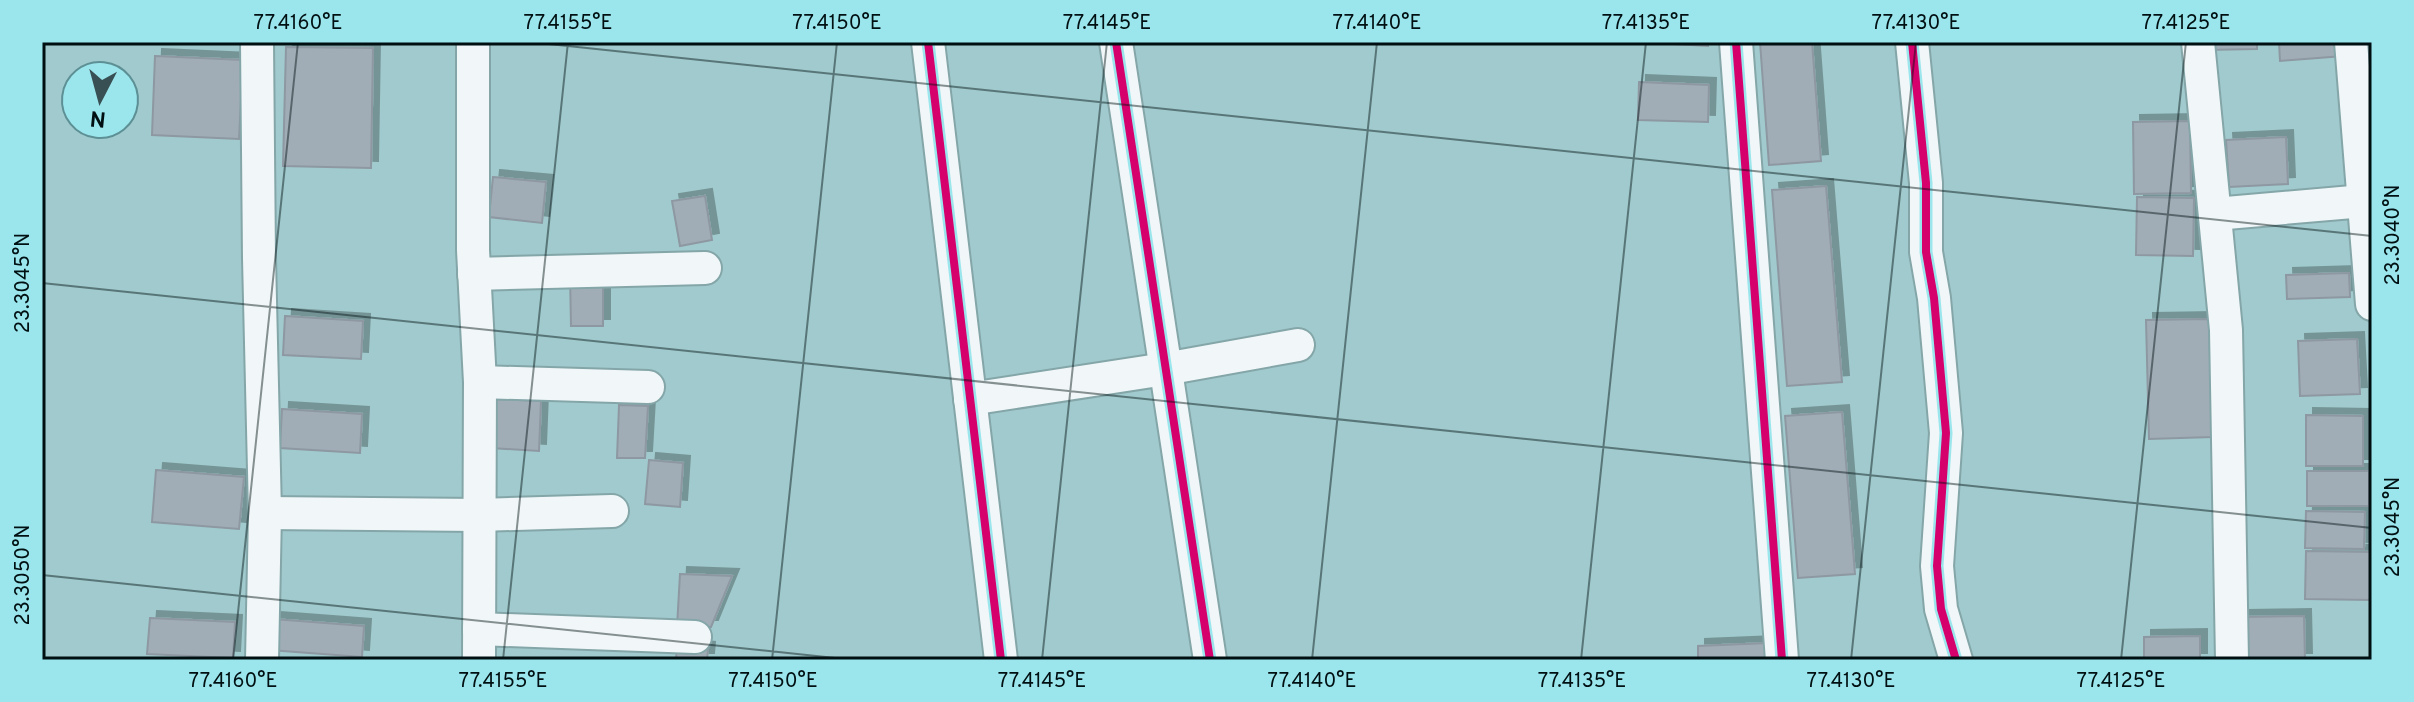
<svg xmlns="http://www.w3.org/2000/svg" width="2414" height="702" font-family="Overpass,sans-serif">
<defs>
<filter id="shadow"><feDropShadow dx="7" dy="-7" stdDeviation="0" flood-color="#0004"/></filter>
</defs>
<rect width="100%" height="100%" fill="#a0cacd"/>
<g fill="#a1adb6" stroke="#8d98a2" stroke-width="2" filter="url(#shadow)">
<polygon points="1637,42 1708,42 1708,46"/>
<polygon points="1760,42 1812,42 1821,161 1769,165"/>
<polygon points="2205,42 2257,42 2257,49 2205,50"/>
<polygon points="2279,42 2342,42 2343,56 2280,61"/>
<polygon points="286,47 373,48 371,168 283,166"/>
<polygon points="155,56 243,60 239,139 152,135"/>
<polygon points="1639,82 1709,85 1708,122 1638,120"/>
<polygon points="2190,121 2191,193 2134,194 2133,122"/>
<polygon points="2286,137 2288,184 2229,187 2226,140"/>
<polygon points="493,177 546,182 542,223 489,217"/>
<polygon points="1826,186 1842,382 1787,386 1772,190"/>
<polygon points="705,196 712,240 680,246 672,201"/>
<polygon points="2137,197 2194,198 2193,256 2136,255"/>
<polygon points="2349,273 2350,297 2287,299 2286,275"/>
<polygon points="570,274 603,274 603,326 571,326"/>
<polygon points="285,316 363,321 361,359 283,355"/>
<polygon points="2209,319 2212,437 2149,439 2146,320"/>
<polygon points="2357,339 2360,394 2300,396 2298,341"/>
<polygon points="493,399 541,401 539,451 491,448"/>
<polygon points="619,405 648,406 645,458 617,458"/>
<polygon points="282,409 362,414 360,453 280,448"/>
<polygon points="1842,412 1855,574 1798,578 1785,416"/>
<polygon points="2306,415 2363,416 2363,466 2306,466"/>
<polygon points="649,460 683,463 680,507 645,504"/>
<polygon points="156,470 244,477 239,529 152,522"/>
<rect x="2307" y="471" width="62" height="35"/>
<polygon points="2306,511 2365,512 2364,549 2305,548"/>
<polygon points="2306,551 2372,552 2372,600 2305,599"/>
<polygon points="680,574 732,576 711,627 677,627"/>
<polygon points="2304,616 2305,660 2241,660 2241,617"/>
<polygon points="150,618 235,622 233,658 147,654"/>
<polygon points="273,619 364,626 362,657 270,650"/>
<polygon points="2200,636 2200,660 2144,660 2144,637"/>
<polygon points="1768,643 1769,660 1698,660 1698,646"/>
<polygon points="677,646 708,649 707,660 676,660"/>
</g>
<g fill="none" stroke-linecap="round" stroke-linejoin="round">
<defs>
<g id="minor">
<polyline points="257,42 259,258 265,513 262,660"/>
<polyline points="473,42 473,250 480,382 479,660"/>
<polyline points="928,42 1001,660"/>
<polyline points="1116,42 1210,660"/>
<polyline points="1736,42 1782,660"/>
<polyline points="1912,42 1926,183 1926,252 1934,298 1946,433 1937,566 1941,609 1956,660"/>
<polyline points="2198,42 2226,330 2232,660"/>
<polyline points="2351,42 2372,304"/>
<polyline points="2215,214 2364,201"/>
<polyline points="474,274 705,268"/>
<polyline points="480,382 648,387"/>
<polyline points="970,399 1165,369 1298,345"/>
<polyline points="265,513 479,515 612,511"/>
<polyline points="479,629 695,637"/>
</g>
</defs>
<use href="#minor" stroke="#84a6a9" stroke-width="36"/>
<use href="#minor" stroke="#f1f7f8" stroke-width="32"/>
<defs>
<g id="cycleway">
<polyline points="928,42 1001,660"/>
<polyline points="1116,42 1210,660"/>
<polyline points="1736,42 1782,660"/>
<polyline points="1912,42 1926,183 1926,252 1934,298 1946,433 1937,566 1941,609 1956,660"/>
</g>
</defs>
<use href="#cycleway" stroke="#9be6ed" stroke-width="13"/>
<use href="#cycleway" stroke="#d6006c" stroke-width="8"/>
</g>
<path fill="none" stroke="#000f11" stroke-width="2" stroke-opacity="0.45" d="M530 42 2372 236M42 283 2372 528M42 575 854 660M233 660 298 42M503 660 568 42M772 660 837 42M1042 660 1107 42M1312 660 1377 42M1581 660 1646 42M1851 660 1916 42M2121 660 2186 42"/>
<rect width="2414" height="702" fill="none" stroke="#9be6ed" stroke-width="88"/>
<g transform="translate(100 100) rotate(186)"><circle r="38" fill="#9be6ed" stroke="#5d9095" stroke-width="2"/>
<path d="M0-6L14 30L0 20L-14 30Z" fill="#385053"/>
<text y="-12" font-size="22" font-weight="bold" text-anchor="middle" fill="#000f11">N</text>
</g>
<rect x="44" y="44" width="2326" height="614" fill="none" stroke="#000f11" stroke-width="3"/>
<g font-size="20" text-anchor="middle" fill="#000f11">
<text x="298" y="29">77.4160°E</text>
<text x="568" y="29">77.4155°E</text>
<text x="837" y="29">77.4150°E</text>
<text x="1107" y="29">77.4145°E</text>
<text x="1377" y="29">77.4140°E</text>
<text x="1646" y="29">77.4135°E</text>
<text x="1916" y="29">77.4130°E</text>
<text x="2186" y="29">77.4125°E</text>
<text transform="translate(2392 235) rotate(-90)" y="7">23.3040°N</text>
<text transform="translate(22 283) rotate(-90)" y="7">23.3045°N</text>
<text transform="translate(2392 527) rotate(-90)" y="7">23.3045°N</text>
<text transform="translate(22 575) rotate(-90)" y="7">23.3050°N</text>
<text x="233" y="687">77.4160°E</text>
<text x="503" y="687">77.4155°E</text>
<text x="773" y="687">77.4150°E</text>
<text x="1042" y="687">77.4145°E</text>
<text x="1312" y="687">77.4140°E</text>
<text x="1582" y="687">77.4135°E</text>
<text x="1851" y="687">77.4130°E</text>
<text x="2121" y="687">77.4125°E</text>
</g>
</svg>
